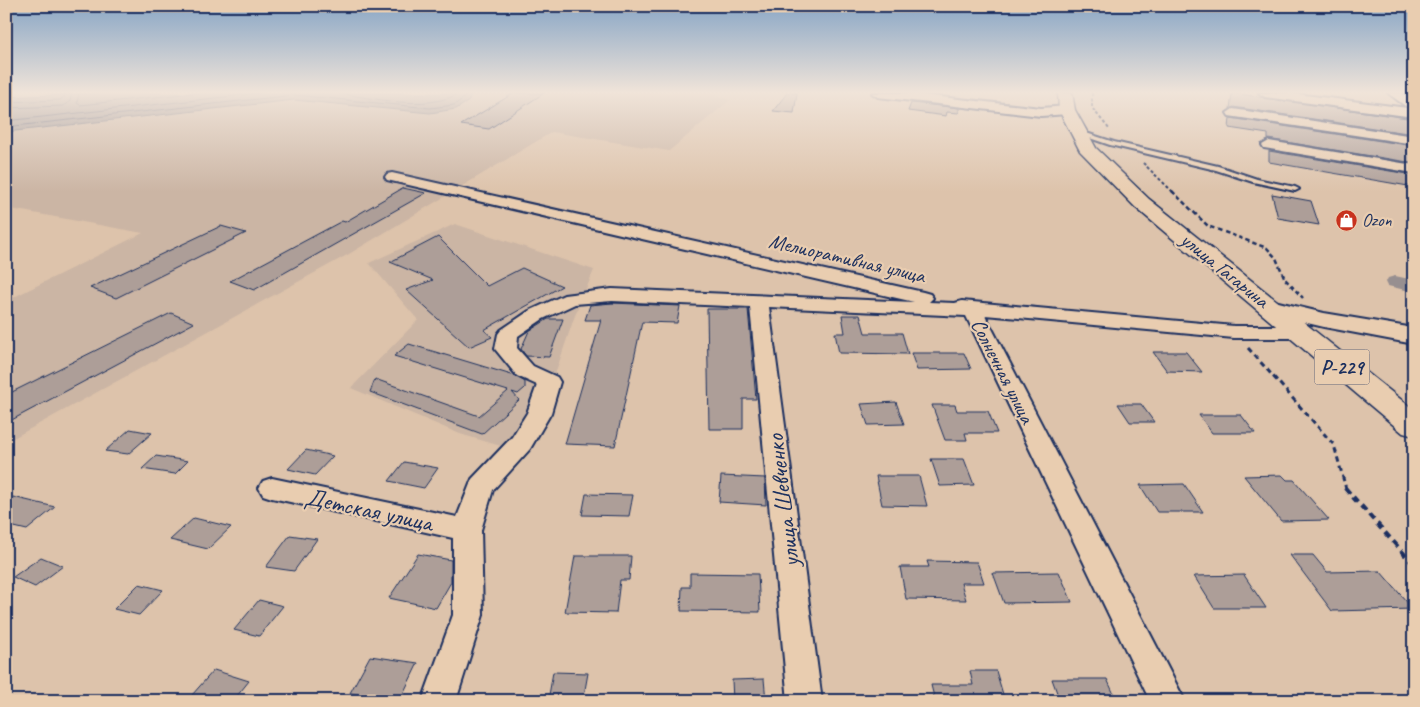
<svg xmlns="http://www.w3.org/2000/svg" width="1420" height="707" font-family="Caveat,sans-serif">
<rect width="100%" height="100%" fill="#ddc3ab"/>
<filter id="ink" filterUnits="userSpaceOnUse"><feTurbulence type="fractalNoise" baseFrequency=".02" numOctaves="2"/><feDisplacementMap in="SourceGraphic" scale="10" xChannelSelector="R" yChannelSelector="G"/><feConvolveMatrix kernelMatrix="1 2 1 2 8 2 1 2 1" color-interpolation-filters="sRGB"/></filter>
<g filter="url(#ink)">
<g fill="#cbb5a4">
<polygon points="6,93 712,93 730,100 669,151 552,132 349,254 6,442 6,301 143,233 6,208"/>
<polygon points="455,224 594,270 574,318 528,454 460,434 351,388 418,320 369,263"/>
</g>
<polygon fill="#978f90" stroke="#65697c" points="97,93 471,93 469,101 456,109 430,113 294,100 6,132 6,97"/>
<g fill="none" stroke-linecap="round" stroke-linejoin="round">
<g stroke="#4d5572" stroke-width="1">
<polyline points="79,93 77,103 80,105 193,93"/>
<path d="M337 93C375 98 425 112 460 93"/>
<polyline points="6,102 60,100 64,97 65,93"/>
<polyline points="6,108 63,106 70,101 72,93"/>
<polyline points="6,121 260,93"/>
<polyline points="6,127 294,95 430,108 454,105 464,98 466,93"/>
</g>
<polygon fill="#978f90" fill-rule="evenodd" points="1395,276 1414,280 1414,292 1388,286 1386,282 1388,278"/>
</g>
<g fill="#ad9e98" stroke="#1b2f5e">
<polygon points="514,93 544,93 489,129 461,125"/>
<polygon points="787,93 797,93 794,113 773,111"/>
<polygon points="1232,93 1414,119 1414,134 1233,107 1230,109"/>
<polygon points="911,103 959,108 959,113 947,112 946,116 908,111"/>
<polygon points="1230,118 1414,146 1414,163 1268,139 1268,134 1229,128"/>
<polygon points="1269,151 1414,175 1414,187 1269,162"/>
<polygon points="403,188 426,193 254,290 230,281 342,221 345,222"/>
<polygon points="1272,194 1311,201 1319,225 1278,218"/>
<polygon points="221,226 246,233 116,298 90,288"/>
<polygon points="438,237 487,286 522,268 562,286 484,330 492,337 469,347 406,290 433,280 390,262"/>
<polygon points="612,303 680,306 677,323 642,322 615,446 565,444 601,320 585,320 590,305"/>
<polygon points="707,309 748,309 756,399 743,399 743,429 709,429"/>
<polygon points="171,313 194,323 6,423 6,395"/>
<polygon points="842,315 860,315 865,333 902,333 908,354 839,353 835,333 845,333"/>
<polygon points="548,319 563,319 549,357 526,356 521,349 529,331"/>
<polygon points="409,344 515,376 525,382 525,388 518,394 512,392 519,400 482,434 370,392 375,379 479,416 508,391 394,356"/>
<polygon points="1153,352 1186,352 1202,372 1167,371"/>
<polygon points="911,353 964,353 971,369 917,370"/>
<polygon points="896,402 904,424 868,425 861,404"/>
<polygon points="1118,404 1141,404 1154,422 1130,422"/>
<polygon points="932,405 955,405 957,411 988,411 997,433 965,433 967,440 945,440"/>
<polygon points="1199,415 1241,415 1255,433 1212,433"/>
<polygon points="130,429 152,433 128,454 105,451"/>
<polygon points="306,450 333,456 315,475 288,469"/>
<polygon points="156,456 188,461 175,474 142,469"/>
<polygon points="931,459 964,459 974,485 940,486"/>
<polygon points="404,462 438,468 424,488 389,481"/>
<polygon points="1282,475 1287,480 1294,480 1329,520 1281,521 1244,476"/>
<polygon points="721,476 765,478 766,505 719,502"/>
<polygon points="876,476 919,476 927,506 882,505"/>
<polygon points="1184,484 1203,512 1157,512 1140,485"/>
<polygon points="586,494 633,495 629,516 582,515"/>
<polygon points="13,497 55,507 27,530 6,525 6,502"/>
<polygon points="194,518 231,527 208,549 170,540"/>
<polygon points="290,535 317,539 294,571 266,567"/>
<polygon points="418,554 451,560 451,582 436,608 389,598"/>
<polygon points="1290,555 1313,555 1327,572 1380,571 1413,609 1332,611"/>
<polygon points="575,556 631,556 629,580 620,580 616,613 565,612"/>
<polygon points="41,557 63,566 35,587 13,577"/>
<polygon points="927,561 977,562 984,583 961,583 966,600 906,599 900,567 929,567"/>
<polygon points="1059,572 1072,602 1004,603 993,573"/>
<polygon points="690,573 758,574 760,612 681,611 682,587 690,587"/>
<polygon points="1244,575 1266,608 1214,608 1194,576"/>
<polygon points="139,584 163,590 139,615 114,609"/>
<polygon points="259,600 283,606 259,636 234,630"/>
<polygon points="370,656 418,663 400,700 350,693"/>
<polygon points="214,670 249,681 233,701 209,701 192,695"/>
<polygon points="970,671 996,671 1005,701 935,701 931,685 973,685"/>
<polygon points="553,672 588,673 583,701 548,701"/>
<polygon points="764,679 766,701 733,701 732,680"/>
<polygon points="1052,679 1107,679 1117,701 1060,701"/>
</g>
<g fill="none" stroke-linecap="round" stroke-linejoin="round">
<defs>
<polygon id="service" points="1080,131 1114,142 1218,166 1257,179 1295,187 1299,189 1295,191 1253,182 1216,170 1110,145 1078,134 1077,133"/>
<g id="minor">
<polygon points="872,93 905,93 1041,108 1067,106 1073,110 1067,114 1041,116 878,97"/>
<polygon points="1259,93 1289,93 1408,108 1388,93 1401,93 1414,101 1414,117 1265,97"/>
<polygon points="1233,109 1414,136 1414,144 1229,116 1227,113"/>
<polygon points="1269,141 1414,165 1414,173 1264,148 1262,145"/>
<polygon points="392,173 923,292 930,294 933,298 929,302 955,303 962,301 1234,326 1299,326 1306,328 1309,332 1306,336 1299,338 1234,338 985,315 1185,701 1150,701 966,316 769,307 822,701 788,701 750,307 612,301 575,304 543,319 518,336 517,348 533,366 557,377 560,382 551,413 530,449 493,490 481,530 483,615 456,701 422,701 453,615 453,538 272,498 263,495 259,488 263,481 272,478 457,517 472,479 512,437 527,413 537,385 517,376 495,349 498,334 501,330 529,311 564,295 612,289 914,302 387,180 385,177 387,174"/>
</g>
<polygon id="tertiary" points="1270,300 1324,313 1414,328 1414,344 1324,327 1261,312 1258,307 1261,302"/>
<polygon id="primary" points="1058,93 1072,93 1075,110 1096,148 1149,199 1414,410 1414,436 1403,433 1135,207 1080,151 1059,110"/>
</defs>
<use href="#service" stroke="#1b2f5e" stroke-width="4"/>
<use href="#minor" stroke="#1b2f5e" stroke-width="4"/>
<use href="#tertiary" stroke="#1b2f5e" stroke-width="4"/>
<use href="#primary" stroke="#1b2f5e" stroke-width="3"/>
<g stroke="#1b2f5e" stroke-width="2" stroke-dasharray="3 2.5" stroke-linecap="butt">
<polyline points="1092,93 1092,108 1110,130"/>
<polyline points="1143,163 1173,192"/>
</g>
<polyline stroke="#1b2f5e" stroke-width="2.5" stroke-dasharray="4.5 3" stroke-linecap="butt" points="1172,191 1208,226 1267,248 1276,258 1285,279 1303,298"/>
<polyline stroke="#1b2f5e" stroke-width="3" stroke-dasharray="5.5 4" stroke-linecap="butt" points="1248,348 1334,445 1346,489"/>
<polyline stroke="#1b2f5e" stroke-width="4.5" stroke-dasharray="7 5" stroke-linecap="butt" points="1345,488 1414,565"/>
<use href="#service" fill="#e9cdb0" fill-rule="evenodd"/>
<use href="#minor" fill="#e9cdb0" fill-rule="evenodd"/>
<use href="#tertiary" fill="#e9cdb0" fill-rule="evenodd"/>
<use href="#primary" fill="#e9cdb0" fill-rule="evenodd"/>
</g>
</g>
<linearGradient id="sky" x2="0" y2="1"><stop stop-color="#87a5c5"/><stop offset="0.48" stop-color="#f0e4d9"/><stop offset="1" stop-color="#f0e4d9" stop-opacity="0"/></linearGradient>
<rect width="1420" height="192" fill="url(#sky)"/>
<defs>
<symbol id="shop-disc" viewBox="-11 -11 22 22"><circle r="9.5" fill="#c8321e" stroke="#e9cdb0"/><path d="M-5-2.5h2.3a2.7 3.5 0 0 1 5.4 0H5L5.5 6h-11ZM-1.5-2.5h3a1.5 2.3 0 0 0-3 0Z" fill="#fff"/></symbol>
</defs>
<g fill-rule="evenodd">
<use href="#shop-disc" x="1334" y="208" width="25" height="25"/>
</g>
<g text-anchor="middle" stroke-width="4.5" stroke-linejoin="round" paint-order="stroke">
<g font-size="18" fill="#1b2f5e" stroke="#e9cdb0" text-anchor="start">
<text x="1362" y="226">Ozon</text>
</g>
<rect fill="#e9cdb0" stroke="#595e77" stroke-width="1" x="1314.5" y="349.5" width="55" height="35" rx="4"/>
<g font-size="20" font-weight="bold" fill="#1b2f5e">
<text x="1342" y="374">Р-229</text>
</g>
<g font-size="21" fill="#1b2f5e" stroke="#e9cdb0">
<text transform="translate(847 258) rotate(13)" y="7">Мелиоративная улица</text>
<text transform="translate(1225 270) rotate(39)" y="7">улица Гагарина</text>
<text transform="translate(1003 371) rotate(63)" y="7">Солнечная улица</text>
</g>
<g font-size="25" fill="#1b2f5e" stroke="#e9cdb0">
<text transform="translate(782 501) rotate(-97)" y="9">улица Шевченко</text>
<text transform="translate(369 509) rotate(12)" y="9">Детская улица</text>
</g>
</g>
<rect width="1420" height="707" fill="none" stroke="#e9cdb0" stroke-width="25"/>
<rect x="12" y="12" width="1395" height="682" fill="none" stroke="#1b2f5e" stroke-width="2" filter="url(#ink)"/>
</svg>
